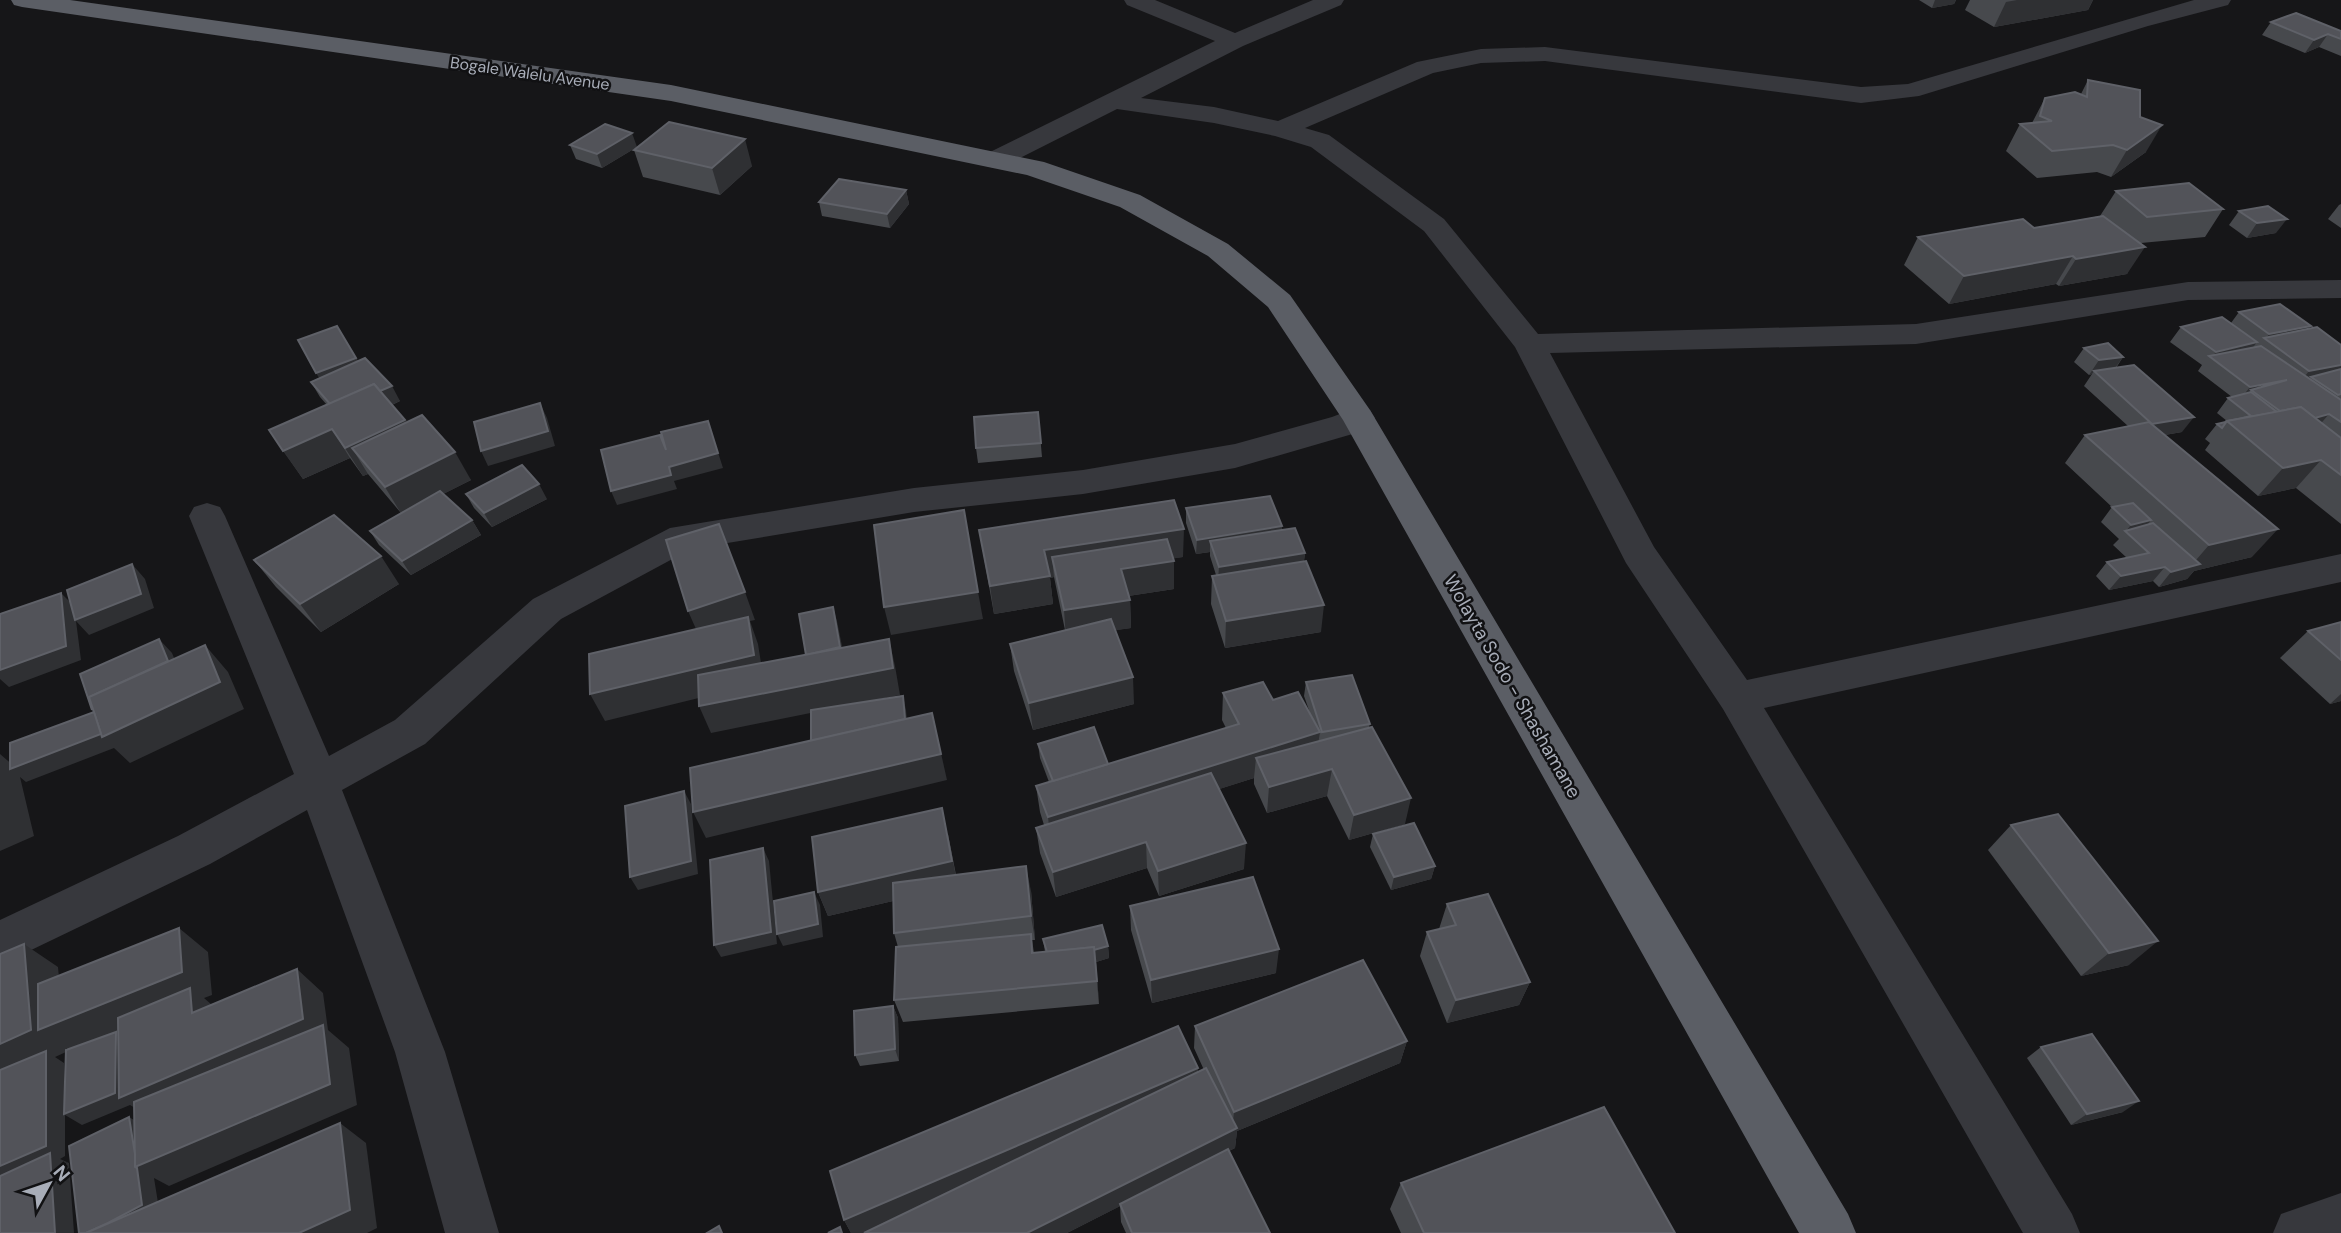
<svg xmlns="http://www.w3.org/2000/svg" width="2341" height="1233" font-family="'DM Sans',sans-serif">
<rect width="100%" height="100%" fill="#161618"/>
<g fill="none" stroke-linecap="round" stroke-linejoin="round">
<g fill="#37383d" fill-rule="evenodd">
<polygon points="1124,0 1155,0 1235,33 1313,0 1344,0 1341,5 1243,46 1141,98 1214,107 1278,121 1417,62 1481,49 1545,47 1861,87 1908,84 2194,0 2231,0 2228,5 2148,26 1919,96 1861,103 1545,61 1481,63 1433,73 1305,128 1329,135 1444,219 1538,334 1916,324 2188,282 2341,280 2341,298 2188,300 1916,344 1550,353 1654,547 1747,680 2341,554 2341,582 1764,708 2072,1214 2080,1233 2023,1233 1723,709 1626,563 1515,347 1424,231 1311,147 1275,136 1214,123 1117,109 1004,166 995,168 986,166 982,160 986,154 1215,41 1127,5"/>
<polygon points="1358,407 1370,410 1375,418 1370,426 1356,433 1235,468 1083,494 914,512 691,549 561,619 425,744 342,790 445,1052 499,1233 445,1233 395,1052 307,810 210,864 0,965 0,920 178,836 294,774 189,516 194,507 207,503 220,507 225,516 329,756 395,720 533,599 670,528 914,488 1083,470 1235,444 1332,417"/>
<polygon points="2341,1193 2341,1233 2273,1233 2281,1214"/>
</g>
<polygon fill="#5b5e65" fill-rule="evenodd" points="11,0 70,0 671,85 1044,162 1140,195 1228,244 1290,295 1370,410 1848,1214 1856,1233 1799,1233 1343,420 1268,307 1208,256 1120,207 1027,175 671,101 22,7 14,5"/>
</g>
<g fill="#47494d">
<polygon points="1919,0 1956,0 1954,4 1932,8"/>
<polygon points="1970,0 2093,0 2088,10 1994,27 1965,10"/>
<polygon points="2271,22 2341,31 2341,56 2319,47 2305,53 2262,35"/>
<polygon points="2088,80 2140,117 2146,152 2111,177 2097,172 2037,178 2006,151 2020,124 2032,123 2045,98 2081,94"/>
<polygon points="570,145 637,147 602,168 576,159"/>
<polygon points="634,150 752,166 720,195 643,177"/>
<polygon points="906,190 909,204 890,228 822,216 819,202"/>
<polygon points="2116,191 2223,209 2205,237 2141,243 2127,274 2059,286 2056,284 1949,304 1904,265 1918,237 2034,228 2100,216"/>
<polygon points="2341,204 2341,228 2328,219 2339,205"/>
<polygon points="2239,211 2276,233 2247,238 2229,225"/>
<polygon points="2239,312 2308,329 2341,345 2341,524 2296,488 2258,496 2205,450 2210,443 2205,439 2217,424 2227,421 2217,413 2228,398 2232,397 2198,371 2202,365 2170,342 2181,327 2231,323"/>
<polygon points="337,326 358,361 400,401 392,405 406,423 471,480 443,494 472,520 481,535 411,575 379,545 370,531 401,513 368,474 363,476 350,458 303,479 269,430 327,405 320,397 311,382 319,378"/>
<polygon points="2084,348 2123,357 2116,368 2182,432 2165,435 2252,557 2194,571 2187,579 2159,587 2153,581 2109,590 2096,576 2107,562 2127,558 2113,545 2119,539 2101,522 2112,507 2065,463 2085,435 2128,426 2084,386 2092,374 2089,375 2074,362"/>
<polygon points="1038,412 1042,457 978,463 976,448"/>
<polygon points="466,494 547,499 492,527 474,508"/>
<polygon points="1186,508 1282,526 1282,530 1305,553 1304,561 1321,632 1225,648 1211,604 1212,576 1216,575 1210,556 1210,552 1196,554 1186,523"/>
<polygon points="979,530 1183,557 1173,558 1174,589 1128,596 1130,600 1131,628 1115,630 1134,704 1033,730 1014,671 1010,644 1065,630 1054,577 1050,578 1053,604 994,614"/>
<polygon points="254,560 399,584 321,632 276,587"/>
<polygon points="2341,622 2341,701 2330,704 2280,658 2308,631"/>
<polygon points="1306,682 1370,724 1369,727 1405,824 1349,840 1327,796 1267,813 1254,784 1254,778 1219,789 1244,869 1159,896 1147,868 1056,897 1040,853 1036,828 1044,825 1040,812 1036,786 1049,782 1040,758 1038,744 1108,764 1226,728 1222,720 1223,693 1273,700 1310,713 1304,696"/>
<polygon points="2011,825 2129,965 2081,976 1988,850"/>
<polygon points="948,834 956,875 1031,891 1035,940 1032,940 1034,953 1045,952 1043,939 1108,946 1109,958 1096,962 1099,1004 903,1022 894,1000 898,947 894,933 893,901 828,916 818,892"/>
<polygon points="1373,834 1435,866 1431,879 1391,890 1370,847"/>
<polygon points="1447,904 1530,982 1519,1005 1447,1023 1420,956 1427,932 1439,929"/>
<polygon points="1130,906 1276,973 1152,1003 1131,930"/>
<polygon points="893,1006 898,1018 899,1061 860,1066 855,1055"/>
<polygon points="1195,1026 1407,1041 1400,1063 1237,1131 1235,1148 1229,1151 1270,1233 1126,1233 1121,1222 1120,1206 1067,1233 851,1233 844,1220 1198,1068 1198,1072 1204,1070 1194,1048"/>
<polygon points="2041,1047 2123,1112 2071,1125 2027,1058"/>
<polygon points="1401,1183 1675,1233 1401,1233 1390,1209"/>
</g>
<g fill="#2f3033" fill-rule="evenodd">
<polygon points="1935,0 1956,0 1954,4 1932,8"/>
<polygon points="2017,0 2093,0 2088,10 1994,27 2006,2"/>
<polygon points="2328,34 2319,47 2305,53 2314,40"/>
<polygon points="2162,125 2146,152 2111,177 2127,150"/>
<polygon points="632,133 637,147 602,168 597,154"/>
<polygon points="745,139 752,166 720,195 712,168"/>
<polygon points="906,190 909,204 890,228 887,214"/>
<polygon points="2287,219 2276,233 2247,238 2257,223"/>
<polygon points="2145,247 2127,274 2059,286 2076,259"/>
<polygon points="2073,256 2056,284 1949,304 1964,276"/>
<polygon points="2311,326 2299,340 2266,339 2269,334"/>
<polygon points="2257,342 2246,357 2211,358 2216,352"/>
<polygon points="2123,357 2113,371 2094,371 2092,374 2089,375 2099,360"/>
<polygon points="356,358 364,372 325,387 316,373"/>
<polygon points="2341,365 2341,377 2311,377 2305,384 2297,386 2309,371"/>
<polygon points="2287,380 2251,390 2242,401 2238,402 2250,387"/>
<polygon points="392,386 400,401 346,426 337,411"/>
<polygon points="540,403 547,418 555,446 488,466 481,451"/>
<polygon points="2329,414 2317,428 2296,423"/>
<polygon points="2194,417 2182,432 2141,439 2152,424"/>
<polygon points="405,420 421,449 352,448 368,474 363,476 345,448"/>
<polygon points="708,421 723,468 674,481 677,489 617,505 611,491 669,467"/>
<polygon points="332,429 350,458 303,479 283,451"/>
<polygon points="455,452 471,480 402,515 385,487"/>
<polygon points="2321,460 2296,488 2258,496 2283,468"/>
<polygon points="539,484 547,499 492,527 484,513"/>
<polygon points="472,520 481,535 411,575 402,561"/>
<polygon points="2151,520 2140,535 2126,531 2131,525"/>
<polygon points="1282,526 1281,540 1210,541 1210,552 1196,554 1197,540"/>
<polygon points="1184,529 1183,557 1056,577 1052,557 1054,577 1050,578 1053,604 994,614 990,586 1044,550"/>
<polygon points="2278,529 2252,557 2194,571 2187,579 2159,587 2171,572 2190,567 2209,545"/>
<polygon points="1305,553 1303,567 1218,581 1219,567"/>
<polygon points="381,556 399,584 321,632 300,604"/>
<polygon points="1174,561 1174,589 1122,597 1121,569"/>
<polygon points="132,564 145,579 154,608 89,635 76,621 81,660 9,687 0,679 0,670 61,593 75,607"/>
<polygon points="2165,567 2153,581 2109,590 2121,576"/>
<polygon points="745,592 755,620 750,621 758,644 764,682 605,721 590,694 700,638 688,611"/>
<polygon points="978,592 983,619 891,635 884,607"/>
<polygon points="1130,600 1131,628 1066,638 1064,610"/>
<polygon points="1324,605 1321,632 1225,648 1226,621"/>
<polygon points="833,607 837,621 845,661 810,669"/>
<polygon points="159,639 172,653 186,687 205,645 228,672 244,709 130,763 114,748 26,782 20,777 34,836 0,851 0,754 15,767 101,734"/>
<polygon points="889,639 895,666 900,695 711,733 699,706"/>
<polygon points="1133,677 1134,704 1033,730 1029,703"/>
<polygon points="2341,694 2341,701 2330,704"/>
<polygon points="903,696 906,710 909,740 906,726"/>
<polygon points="932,713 947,780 706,838 693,812"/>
<polygon points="1320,732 1316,758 1256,758 1254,778 1051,843 1048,817"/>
<polygon points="1332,769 1327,796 1267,813 1269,787"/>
<polygon points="684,791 691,804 698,874 638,890 630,877"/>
<polygon points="1411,798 1405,824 1349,840 1354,815"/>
<polygon points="942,808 958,886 828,916 818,892"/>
<polygon points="1146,842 1147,868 1056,897 1053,872"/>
<polygon points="1246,843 1244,869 1159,896 1158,871"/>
<polygon points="763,848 769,861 777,944 721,957 714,945"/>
<polygon points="1026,866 1031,891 1035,940 1031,916"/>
<polygon points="1435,866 1431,879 1391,890 1394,877"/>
<polygon points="814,892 820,905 823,937 783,946 777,934"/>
<path d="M179 928 208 952 212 995 204 998 219 1011 222 1036 192 1013 191 1004 119 1034 133 1043 132 1092 303 1019 297 969 323 993 328 1030 349 1048 357 1105 169 1186 154 1178 160 1215 126 1233H90L142 1205 137 1168 135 1167 136 1166 129 1117 147 1128 152 1160 330 1084 325 1043 152 1118 130 1105 82 1125 65 1115V1156L60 1159 69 1163 74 1233H55L50 1163 0 1184V1166L46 1146V1061L0 1083V1044L31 1030 24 944 58 967 63 1020 182 972ZM116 1035 115 1093 65 1114 64 1063 55 1057 66 1052V1048L73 1052Z"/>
<polygon points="2158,941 2129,965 2081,976 2109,953"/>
<polygon points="1108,946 1109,958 1096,962 1099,1004 1095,962 1049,961"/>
<polygon points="1279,949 1276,973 1152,1003 1151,980"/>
<polygon points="1530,982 1519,1005 1447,1023 1456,1000"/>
<polygon points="893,1006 898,1018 899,1061 895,1049"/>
<polygon points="1407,1041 1400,1063 1237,1131 1235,1148 1067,1233 1027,1233 1232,1131 1234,1112"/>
<polygon points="1198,1068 1197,1090 867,1233 851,1233 844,1220"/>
<polygon points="2139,1101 2123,1112 2071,1125 2087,1114"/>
<polygon points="340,1123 366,1143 377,1228 367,1233 299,1233"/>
</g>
<g fill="#525359" stroke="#5f6168" stroke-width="2">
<polygon points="2296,13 2341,31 2341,39 2328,34 2314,40 2271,22"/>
<polygon points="2088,80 2140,90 2140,117 2162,125 2127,150 2113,145 2052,151 2020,124 2052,121 2040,116 2045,98 2075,92 2087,97"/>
<polygon points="669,122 745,139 712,168 634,150"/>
<polygon points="605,124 632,133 597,154 570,145"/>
<polygon points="839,179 906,190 887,214 819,202"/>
<polygon points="2189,183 2223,209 2147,217 2116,191"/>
<polygon points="2268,206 2287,219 2257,223 2239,211"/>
<polygon points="2103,216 2145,247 2076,259 2073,256 1964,276 1918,237 2023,219 2034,228"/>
<polygon points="2280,304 2311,326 2269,334 2239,312"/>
<polygon points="2222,317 2257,342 2216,352 2181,327"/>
<polygon points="337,326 356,358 316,373 298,340"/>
<polygon points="2317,327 2341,345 2341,365 2309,371 2264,338"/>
<polygon points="2108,343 2123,357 2099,360 2084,348"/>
<polygon points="2261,346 2341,400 2341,422 2329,414 2315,418 2301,407 2280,411 2251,390 2287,380 2250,387 2209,356"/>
<polygon points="365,358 392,386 380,391 374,384 330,404 311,382"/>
<polygon points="2134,365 2194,417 2152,424 2094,371"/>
<polygon points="2341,369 2341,394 2338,395 2311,377"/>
<polygon points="374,384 405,420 345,448 332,429 283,451 269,430"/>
<polygon points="2251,392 2277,412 2227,421 2222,428 2217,424 2251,416 2228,398"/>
<polygon points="540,403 548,431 481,451 474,422"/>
<polygon points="2301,407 2341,438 2341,475 2321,460 2283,468 2227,421"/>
<polygon points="1038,412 1041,443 976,448 974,417"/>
<polygon points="422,415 455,452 385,487 352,448"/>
<polygon points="708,421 718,453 669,467 671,475 611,491 601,450 660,435 666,450 661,432"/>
<polygon points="2149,422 2278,529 2209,545 2085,435"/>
<polygon points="522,465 539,484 484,513 466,494"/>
<polygon points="440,491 472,520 402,561 370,531"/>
<polygon points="1270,496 1282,526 1197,540 1186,508"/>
<polygon points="1174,500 1184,529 1044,550 1050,576 990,586 979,530"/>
<polygon points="2133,503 2151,520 2131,525 2112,507"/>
<polygon points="964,510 978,592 884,607 874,525"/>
<polygon points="334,515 381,556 300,604 254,560"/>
<polygon points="2153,523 2200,564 2171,572 2165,567 2121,576 2107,562 2149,553 2125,531"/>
<polygon points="719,524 745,592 688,611 666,540"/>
<polygon points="1295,528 1305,553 1219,567 1210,541"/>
<polygon points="1167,539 1174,561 1121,569 1130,600 1064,610 1052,557"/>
<polygon points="1306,561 1324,605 1226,621 1212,576"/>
<polygon points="132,564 141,594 75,620 67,590"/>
<polygon points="61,593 66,646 0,670 0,614"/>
<polygon points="833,607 840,647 806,655 799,614"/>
<polygon points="748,617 754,655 590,694 589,654"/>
<polygon points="1111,619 1133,677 1029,703 1010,644"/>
<polygon points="2341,622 2341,660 2308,631"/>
<polygon points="159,639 168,661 89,697 92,710 80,674"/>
<polygon points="889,639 893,668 699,706 698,675"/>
<polygon points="205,645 220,682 102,737 89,697"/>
<polygon points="1352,675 1370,724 1322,732 1306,682"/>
<polygon points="1263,682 1273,700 1298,692 1320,732 1048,817 1036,786 1239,724 1223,693"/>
<polygon points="903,696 905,719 811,741 811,710"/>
<polygon points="94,712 101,734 10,769 10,743"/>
<polygon points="932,713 941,754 693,812 690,768"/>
<polygon points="1094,727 1108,764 1053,781 1038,744"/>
<polygon points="1372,727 1411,798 1354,815 1332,769 1269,787 1256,758"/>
<polygon points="1211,773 1246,843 1158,871 1146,842 1053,872 1036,828"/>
<polygon points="684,791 691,861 630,877 625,806"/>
<polygon points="942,808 952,861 818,892 812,837"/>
<polygon points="2058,814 2158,941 2109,953 2011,825"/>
<polygon points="1414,823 1435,866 1394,877 1373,834"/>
<polygon points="763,848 771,932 714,945 710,860"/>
<polygon points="1026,866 1031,916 894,933 893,883"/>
<polygon points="1253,877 1279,949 1151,980 1130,906"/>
<polygon points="814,892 818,924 777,934 774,901"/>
<polygon points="1488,894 1530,982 1456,1000 1427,932 1456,925 1447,904"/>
<polygon points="1102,925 1108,946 1094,950 1094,947 1047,952 1043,939"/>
<polygon points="179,928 182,972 38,1030 38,984"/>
<polygon points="1031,934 1032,953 1094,947 1097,981 894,1000 896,947"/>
<polygon points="24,944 31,1030 0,1044 0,954"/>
<polygon points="1363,960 1407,1041 1234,1112 1195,1026"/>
<polygon points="297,969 303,1019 119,1098 118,1018 190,988 192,1013"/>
<polygon points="893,1006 895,1049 855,1055 854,1011"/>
<polygon points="323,1025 330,1084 135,1167 134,1102"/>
<polygon points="1178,1026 1198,1068 844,1220 830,1171"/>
<polygon points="116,1032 115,1093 64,1114 66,1050"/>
<polygon points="2092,1034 2139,1101 2087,1114 2041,1047"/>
<polygon points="46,1051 46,1146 0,1166 0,1070"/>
<polygon points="1206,1068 1237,1128 1027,1233 864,1233"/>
<polygon points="1604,1107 1675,1233 1424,1233 1401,1183"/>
<polygon points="129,1117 135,1154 135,1167 137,1168 142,1205 108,1223 86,1233 79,1233 69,1146"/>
<polygon points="340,1123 350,1210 299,1233 86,1233"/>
<polygon points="1228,1149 1270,1233 1132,1233 1120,1204"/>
<polygon points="50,1153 55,1233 0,1233 0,1176"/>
<polygon points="719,1226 722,1233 707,1233"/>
<polygon points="840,1227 842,1233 828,1233"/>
</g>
<g text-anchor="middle" stroke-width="5" stroke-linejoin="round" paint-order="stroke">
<g font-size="16" fill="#a8adb8" stroke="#111113">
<text transform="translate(530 73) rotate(8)" y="6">Bogale Walelu Avenue</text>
</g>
<g font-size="19" fill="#a8adb8" stroke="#111113">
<text transform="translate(1513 686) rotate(60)" y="7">Wolayta Sodo - Shashamane</text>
</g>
</g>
<g transform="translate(49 1184) rotate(50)" stroke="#111113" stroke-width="5" paint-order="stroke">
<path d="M0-5L12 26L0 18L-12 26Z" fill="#a8adb8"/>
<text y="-10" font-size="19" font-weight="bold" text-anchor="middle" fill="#a8adb8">N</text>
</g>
</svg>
